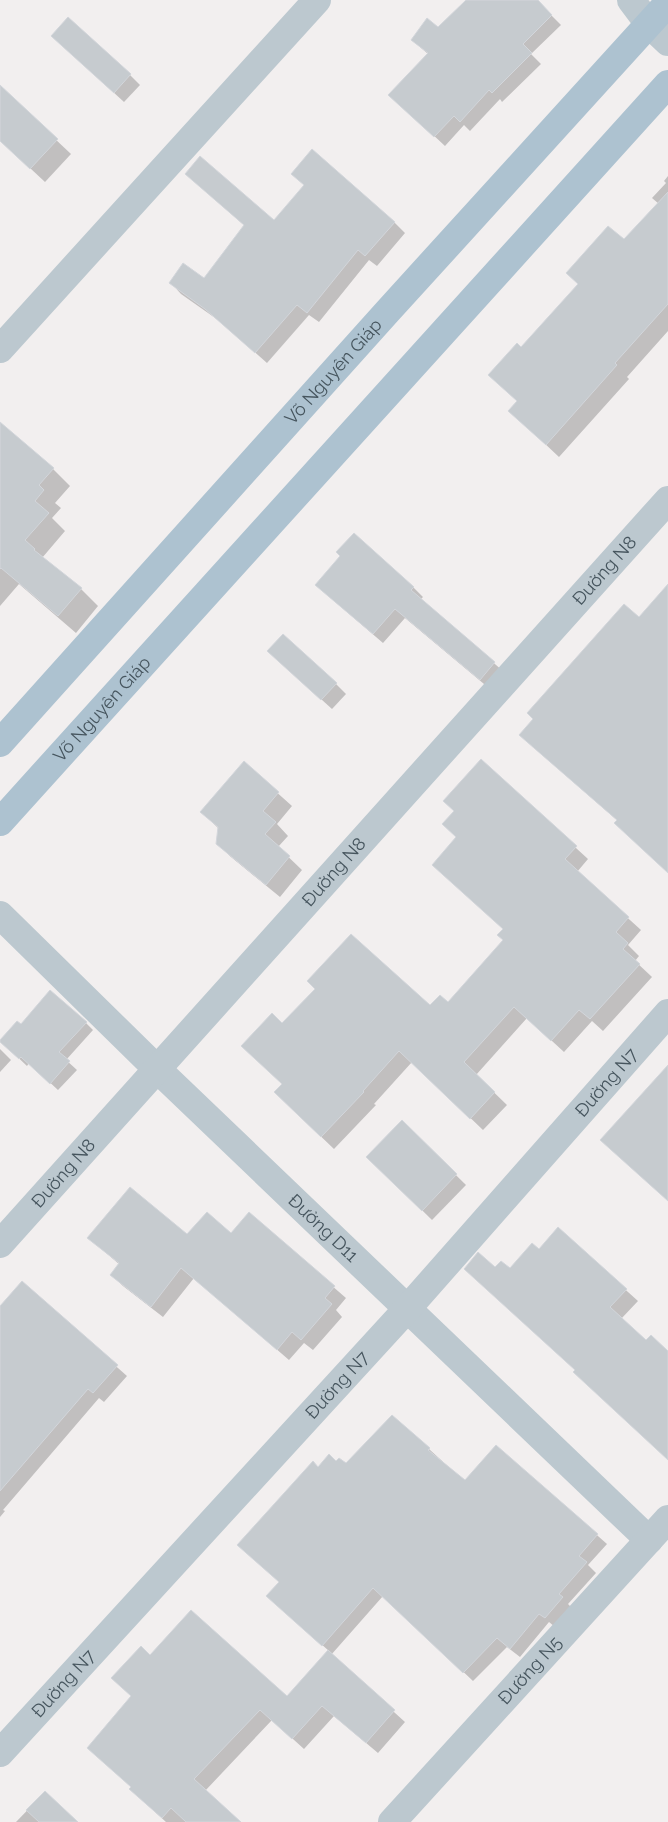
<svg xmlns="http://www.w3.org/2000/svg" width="668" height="1822" font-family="Raleway,sans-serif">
<rect width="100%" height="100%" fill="#f2efef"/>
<g fill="#0003">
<polygon points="468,0 536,0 561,25 531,54 541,64 502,102 500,99 470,131 464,125 445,146 400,104 428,54 412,40 438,29"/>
<polygon points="63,46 130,75 140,85 124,102"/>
<polygon points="0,87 71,154 45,182 0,140"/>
<polygon points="186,174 274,221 305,186 394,222 405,233 377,266 369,260 319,322 309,315 267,363 218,320 181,294 171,283 204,279 245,226"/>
<polygon points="668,176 668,331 627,377 629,379 559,457 510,411 518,402 521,349 659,204 652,198 666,183 664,181"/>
<polygon points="0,424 53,469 70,486 55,503 61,508 52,518 65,531 42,558 81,589 98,606 76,633 19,584 0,606"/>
<polygon points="341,556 413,587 423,597 421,599 504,672 490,689 405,618 383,643 326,594"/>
<polygon points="668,586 668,872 618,821 532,746"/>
<polygon points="279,661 336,684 346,694 332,709"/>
<polygon points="481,761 588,859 577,872 641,930 628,945 639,956 635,961 652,977 603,1031 592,1021 564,1052 527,1018 476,1075 507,1105 483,1130 412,1062 374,1104 376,1105 334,1149 288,1105 283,1085 282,1025 431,1007 448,1003 505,941 504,929 458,838 455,812"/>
<polygon points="244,763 292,806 277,824 288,836 278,847 302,870 280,897 231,857 217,843 219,829 202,812"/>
<polygon points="86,1023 93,1030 66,1060 77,1070 58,1090 29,1063 27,1066 8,1048 21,1026"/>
<polygon points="0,1049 11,1060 0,1072"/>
<polygon points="402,1122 466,1185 432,1220 368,1157"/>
<polygon points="249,1214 346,1298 336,1310 342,1317 313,1350 304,1343 289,1360 194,1278 163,1317 123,1286 112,1275 120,1265 89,1238 231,1234"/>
<polygon points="558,1229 638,1301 621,1319 646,1341 668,1352 668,1459 576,1370 465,1269 495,1268 510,1270 539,1250"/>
<polygon points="22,1283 127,1376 104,1402 99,1398 3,1510 5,1511 0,1517 0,1308"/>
<polygon points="496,1446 607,1544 588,1565 596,1573 568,1604 571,1607 555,1627 549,1622 520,1657 507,1647 473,1681 383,1596 331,1655 405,1722 378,1753 334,1716 304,1749 272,1720 205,1791 239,1822 166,1822 142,1800 132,1787 88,1748 132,1696 150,1657 287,1698 329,1651 277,1605 280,1582 318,1468 337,1462 346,1465 429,1449 465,1482"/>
<polygon points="45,1792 76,1822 16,1822"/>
</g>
<g fill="#c6cbcf" stroke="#d3d6db">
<polygon points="466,0 538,0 552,15 523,44 532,53 492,93 489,90 460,122 454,116 434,137 388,95 428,53 411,40 427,18 438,27"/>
<polygon points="68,17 131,74 114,93 51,36"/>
<polygon points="0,85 58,139 30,169 0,141"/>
<polygon points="312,149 395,222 365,256 358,250 307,313 297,305 255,353 205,309 169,283 183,263 204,278 244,225 185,174 200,156 274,220 304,185 291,174"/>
<polygon points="668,192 668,304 615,363 617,365 546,445 508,411 517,401 488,375 517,343 521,347 578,284 566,273 608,226 624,239"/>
<polygon points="0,422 54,468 39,485 44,490 35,501 49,513 25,540 35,549 34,550 82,588 58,616 1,568 0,569"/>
<polygon points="354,533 414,587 411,590 495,662 480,680 395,609 373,634 315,585 340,556 336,552"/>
<polygon points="668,584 668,873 614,823 617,820 519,735 533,719 527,713 624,604 639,617"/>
<polygon points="283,634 337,683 321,700 267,651"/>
<polygon points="481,759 577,846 565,859 629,917 616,932 628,943 623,949 640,964 590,1019 579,1010 551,1041 514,1007 464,1062 495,1092 470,1119 399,1051 363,1091 364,1092 321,1137 274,1092 282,1084 241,1046 272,1013 282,1023 315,989 307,981 351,934 430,1005 440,995 448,1002 503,940 497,935 503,929 432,865 456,837 442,824 454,811 443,801"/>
<polygon points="244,761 279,792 263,811 276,822 265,834 290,856 266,885 216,844 218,827 200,812"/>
<polygon points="50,990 87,1022 59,1052 70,1061 50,1084 21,1057 19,1059 0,1042 0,1040 17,1021 21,1024"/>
<polygon points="668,1065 668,1201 600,1140"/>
<polygon points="402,1120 457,1174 422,1211 366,1157"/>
<polygon points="130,1187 187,1234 207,1212 231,1233 249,1212 335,1286 325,1298 332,1304 301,1340 292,1332 277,1350 181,1268 151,1307 110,1275 119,1263 87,1238"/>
<polygon points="558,1227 627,1289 610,1307 646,1340 651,1335 668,1351 668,1460 573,1372 575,1370 464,1269 478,1252 495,1267 501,1261 510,1268 532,1243 539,1249"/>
<polygon points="22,1281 118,1365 93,1393 88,1389 0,1491 0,1306"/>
<polygon points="392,1415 430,1448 428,1450 465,1480 496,1445 598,1534 579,1556 587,1562 559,1594 563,1597 545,1618 539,1614 510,1649 497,1638 463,1673 373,1588 322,1646 266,1596 279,1582 237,1545 313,1461 318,1467 329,1454 336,1461 339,1458 346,1463"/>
<polygon points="191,1610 287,1696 328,1650 395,1710 366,1743 322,1706 292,1739 260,1710 194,1779 241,1822 186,1822 171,1808 162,1818 129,1789 131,1787 87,1748 131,1696 111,1678 141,1646 150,1655"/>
<polygon points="45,1791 78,1822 39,1822 26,1810"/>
</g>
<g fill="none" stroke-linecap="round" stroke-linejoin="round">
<g stroke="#bcc8cf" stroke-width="28">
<polyline points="631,0 649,24 668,42"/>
<polyline points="0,349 317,0"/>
<path id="s1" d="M0 915 156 1068 649 1540"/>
<path id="s2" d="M0 1244 668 500"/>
<path id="s3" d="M0 1753 407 1309 668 1013"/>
<path id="s4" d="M392 1822 668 1519"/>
</g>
<g stroke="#adc2d0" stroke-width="28">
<path id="s5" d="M0 743 387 312 668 3"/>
<path id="s6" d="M0 822 668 84"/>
</g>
</g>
<g text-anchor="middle" stroke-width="5" stroke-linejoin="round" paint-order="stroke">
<g font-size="18" fill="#46555e" stroke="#fff">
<text dy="6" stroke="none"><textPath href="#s5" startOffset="499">Võ Nguyên Giáp</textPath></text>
<text dy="6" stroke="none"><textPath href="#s2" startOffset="905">Đường N8</textPath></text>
<text dy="6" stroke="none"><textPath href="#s6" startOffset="152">Võ Nguyên Giáp</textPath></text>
<text dy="6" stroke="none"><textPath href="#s2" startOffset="500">Đường N8</textPath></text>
<text dy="6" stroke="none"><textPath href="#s3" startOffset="904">Đường N7</textPath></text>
<text dy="6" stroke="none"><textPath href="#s2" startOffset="95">Đường N8</textPath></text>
<text dy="6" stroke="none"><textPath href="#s1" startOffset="450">Đường D11</textPath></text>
<text dy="6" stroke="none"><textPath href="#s3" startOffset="499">Đường N7</textPath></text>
<text dy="6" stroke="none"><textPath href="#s4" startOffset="205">Đường N5</textPath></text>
<text dy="6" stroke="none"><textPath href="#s3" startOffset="94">Đường N7</textPath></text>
</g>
</g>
</svg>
